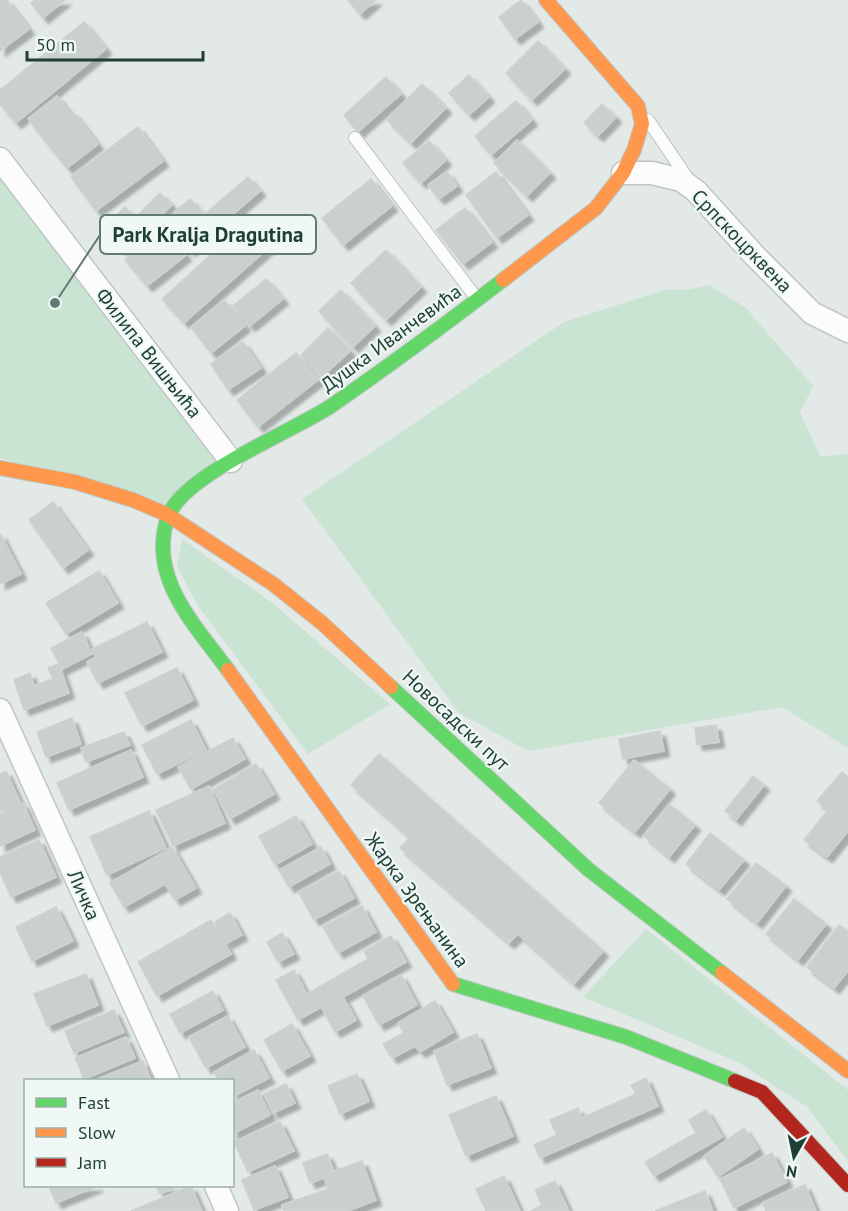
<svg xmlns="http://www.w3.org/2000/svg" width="848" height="1211" font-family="'PT Sans',sans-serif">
<defs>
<filter id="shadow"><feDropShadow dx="5.5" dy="5.5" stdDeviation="1.5" flood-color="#0004"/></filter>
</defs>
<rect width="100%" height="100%" fill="#e2e9e6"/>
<g fill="#cae4d3">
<polygon points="0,159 231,461 168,515 0,458"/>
<polygon points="709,285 746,308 813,386 800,413 821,457 848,454 848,748 782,707 528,751 459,713 302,499 564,322 665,290 686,290"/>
<polygon points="182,539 271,602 390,704 308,754 199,607 177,567"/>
<polygon points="646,929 848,1090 848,1161 807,1107 738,1062 583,997"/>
</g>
<g fill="#c9d0cd" stroke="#cbd2cf" stroke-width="1.5" filter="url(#shadow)">
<polygon points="0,0 7,0 29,29 0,51"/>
<polygon points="34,0 65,0 43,18 31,3"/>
<polygon points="348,0 376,0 360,14"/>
<polygon points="521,0 538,22 515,39 499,17"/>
<polygon points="84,22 106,49 16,123 0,104 0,90"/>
<polygon points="538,41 565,69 532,100 506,73"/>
<polygon points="469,75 489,97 469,115 449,93"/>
<polygon points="386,77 401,94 358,132 344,115"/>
<polygon points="422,84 446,108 411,143 387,120"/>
<polygon points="57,96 70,113 41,136 28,119"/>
<polygon points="516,101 532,120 491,155 475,136"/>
<polygon points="602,104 616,117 598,136 584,123"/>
<polygon points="73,112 98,144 67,168 42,137"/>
<polygon points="138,127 163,161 96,211 71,177"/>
<polygon points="517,140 550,173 527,196 494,163"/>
<polygon points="429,141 446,160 421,183 403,163"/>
<polygon points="447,172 457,186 439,199 428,185"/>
<polygon points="496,172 528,215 497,238 466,195"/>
<polygon points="248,177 260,191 190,251 179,238 186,232 171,215 190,199 204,215"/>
<polygon points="371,179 392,206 343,245 322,218"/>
<polygon points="160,193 172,205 124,251 102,228 125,207 135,218"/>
<polygon points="465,208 492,242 463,264 436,230"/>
<polygon points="253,217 275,242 184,323 162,299"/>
<polygon points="165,228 186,255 147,286 125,260"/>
<polygon points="386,250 421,287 386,320 351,283"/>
<polygon points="266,279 283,299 250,326 233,306"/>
<polygon points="341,290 375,326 353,347 319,311"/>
<polygon points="224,300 245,326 211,353 191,327"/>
<polygon points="328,328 350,351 322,377 301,355"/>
<polygon points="243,342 261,368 228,390 211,364"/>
<polygon points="296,353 318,380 258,427 237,400"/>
<polygon points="53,502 88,550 63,568 29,520"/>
<polygon points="0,533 21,574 0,584"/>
<polygon points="99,571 118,603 66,634 46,603"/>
<polygon points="147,622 162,652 98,683 87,662 96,657 92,649"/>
<polygon points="82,632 92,654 62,669 51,648"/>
<polygon points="59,664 69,693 24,710 14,680 30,673 34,686 53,679 48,668"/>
<polygon points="177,668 193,700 142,726 125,693"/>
<polygon points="72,718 81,744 46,757 37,732"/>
<polygon points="191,720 206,750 157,774 142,745"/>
<polygon points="716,725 719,742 697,745 695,728"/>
<polygon points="660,731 664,751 623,759 619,739"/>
<polygon points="124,732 130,745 86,762 81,748"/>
<polygon points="233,738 245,759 191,789 178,767"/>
<polygon points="131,750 143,777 69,810 57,783"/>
<polygon points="379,754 603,951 574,984 518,934 509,943 400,848 410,837 351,785"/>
<polygon points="634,760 670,789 635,832 599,803"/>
<polygon points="256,764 274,794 230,819 213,790"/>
<polygon points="6,771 20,802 0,811 0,774"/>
<polygon points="842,772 848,777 848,831 827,857 804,840 828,810 817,801"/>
<polygon points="753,776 764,785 736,820 725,811"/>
<polygon points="209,786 225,823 173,846 156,810"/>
<polygon points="23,803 35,830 0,846 0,814"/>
<polygon points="670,805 695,825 669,857 644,836"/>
<polygon points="149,811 166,848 107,875 90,837"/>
<polygon points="296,816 312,844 275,865 259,836"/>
<polygon points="710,833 744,860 719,890 686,864"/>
<polygon points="39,840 56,877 11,897 0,872 0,857"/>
<polygon points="172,847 196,888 175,900 165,884 124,907 110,883"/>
<polygon points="321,847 330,864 289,887 279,870"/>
<polygon points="756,863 786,886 757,923 727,899"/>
<polygon points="339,871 354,898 314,920 299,893"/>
<polygon points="794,899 826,924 798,960 766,934"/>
<polygon points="362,906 376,932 338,953 323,927"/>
<polygon points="56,907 73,941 32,961 16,927"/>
<polygon points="230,913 242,935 227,943 215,922"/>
<polygon points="211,920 231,954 157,996 138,962"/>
<polygon points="839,925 848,931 848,971 834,988 807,967"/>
<polygon points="282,933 294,954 278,962 267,942"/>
<polygon points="391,936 406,962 343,997 356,1020 335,1032 321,1007 298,1020 276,980 294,970 307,994 368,959 364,951"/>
<polygon points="86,974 98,1005 47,1026 34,994"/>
<polygon points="401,975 417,1005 379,1025 363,996"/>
<polygon points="213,991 223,1010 180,1033 170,1014"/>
<polygon points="435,1001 453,1032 420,1052 415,1046 392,1058 383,1044 404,1033 398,1023"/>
<polygon points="114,1010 124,1032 74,1053 65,1031"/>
<polygon points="228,1016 245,1047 206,1068 189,1037"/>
<polygon points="292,1024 310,1056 282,1071 264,1040"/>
<polygon points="477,1034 491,1068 447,1085 434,1051"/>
<polygon points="126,1037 135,1058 84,1079 75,1058"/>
<polygon points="254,1050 269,1078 232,1097 232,1080 219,1080 214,1072"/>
<polygon points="143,1061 151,1080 95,1080"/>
<polygon points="357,1074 369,1101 340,1114 328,1086"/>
<polygon points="646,1078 658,1106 540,1158 534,1145 557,1135 550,1120 578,1108 582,1118 636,1094 631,1085"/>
<polygon points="286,1084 295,1103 273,1113 264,1094"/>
<polygon points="258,1090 270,1115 232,1134 232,1103"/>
<polygon points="496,1096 513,1136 466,1156 449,1115"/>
<polygon points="706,1110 722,1137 654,1176 645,1162 696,1133 689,1120"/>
<polygon points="280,1122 294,1151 248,1172 234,1142"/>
<polygon points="744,1128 758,1149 718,1177 704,1156"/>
<polygon points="772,1153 787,1182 734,1208 720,1179"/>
<polygon points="327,1154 334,1171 362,1161 376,1200 348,1211 284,1211 282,1205 328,1189 324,1178 310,1183 303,1163"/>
<polygon points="275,1166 288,1197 254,1210 242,1180"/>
<polygon points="504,1176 520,1211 486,1211 476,1189"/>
<polygon points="555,1181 569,1211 531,1211 542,1205 535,1190"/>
<polygon points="805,1185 816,1211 766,1211 762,1203"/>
<polygon points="49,1186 98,1186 56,1203"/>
<polygon points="156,1186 179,1186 160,1194"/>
<polygon points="191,1186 202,1211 131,1211"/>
<polygon points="705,1191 713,1211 655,1211"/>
</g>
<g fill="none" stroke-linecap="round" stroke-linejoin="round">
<defs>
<g id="lane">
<polyline points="648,120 690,182"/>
<polyline points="355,138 477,299"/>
</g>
<g id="street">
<polyline points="0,159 231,461"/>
<polyline points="623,173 652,173 681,180 696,191 754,255 812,313 848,331"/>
<polyline points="0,710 168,1080"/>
<polyline points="216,1186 227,1211"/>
</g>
<g id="fast">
<path d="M228 670C195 625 147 577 168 517 182 475 292 432 331 406 389 366 447 323 503 280"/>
<polyline points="391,687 589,870 722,973"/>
<polyline points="453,984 626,1037 735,1081"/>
</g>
<g id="slow">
<polyline points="503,280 596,208 623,173 634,150 642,124 638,106 546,0"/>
<polyline points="0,468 75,482 133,500 168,515 273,584 322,623 391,687"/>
<polyline points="228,670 453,984"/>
<polyline points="722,973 848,1071"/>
</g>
<polyline id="jam" points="735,1081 762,1092 848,1185"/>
</defs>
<use href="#lane" stroke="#bfc6c3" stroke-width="14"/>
<use href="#street" stroke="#bfc6c3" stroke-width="25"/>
<use href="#fast" stroke="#bdc7c3" stroke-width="16"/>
<use href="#slow" stroke="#bdc7c3" stroke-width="16"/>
<use href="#jam" stroke="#bdc7c3" stroke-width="16"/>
<use href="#lane" stroke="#fbfcfb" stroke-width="12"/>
<use href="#street" stroke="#fbfcfb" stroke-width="22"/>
<use href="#fast" stroke="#63d668" stroke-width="14"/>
<use href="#slow" stroke="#ff974d" stroke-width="14"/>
<use href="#jam" stroke="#b3261e" stroke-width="14"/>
</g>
<g text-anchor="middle" stroke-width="4.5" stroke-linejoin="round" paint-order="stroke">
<g font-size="20" fill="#1e3e37" stroke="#f0f8f5">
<text transform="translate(742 241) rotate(46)" y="7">Српскоцрквена</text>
<text transform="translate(391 338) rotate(-36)" y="7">Душка Иванчевића</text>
<text transform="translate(149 353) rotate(52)" y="7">Филипа Вишњића</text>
<text transform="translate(456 720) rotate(43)" y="7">Новосадски пут</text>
<text transform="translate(84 895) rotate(66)" y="7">Личка</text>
<text transform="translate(417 900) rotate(54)" y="7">Жарка Зрењанина</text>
</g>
</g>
<path fill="none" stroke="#637a74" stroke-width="2" d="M55 303L100 235"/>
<circle fill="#637a74" stroke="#f0f8f5" stroke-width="2" cx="55" cy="303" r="6"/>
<rect fill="#f0f8f5" stroke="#637a74" stroke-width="2" x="100" y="215" width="216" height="39" rx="6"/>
<g font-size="21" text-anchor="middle" font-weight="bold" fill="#1e3e37">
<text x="208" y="242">Park Kralja Dragutina</text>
</g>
<rect x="24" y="1079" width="210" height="108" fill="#f0f8f5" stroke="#9caea9" stroke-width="1.5"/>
<rect x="36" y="1098" width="30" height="9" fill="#63d668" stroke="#9caea9" stroke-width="1.5"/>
<text x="78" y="1109" font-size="18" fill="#1e3e37">Fast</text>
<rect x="36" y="1128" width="30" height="9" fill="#ff974d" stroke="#9caea9" stroke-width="1.5"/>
<text x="78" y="1139" font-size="18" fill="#1e3e37">Slow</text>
<rect x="36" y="1158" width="30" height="9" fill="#b3261e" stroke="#9caea9" stroke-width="1.5"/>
<text x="78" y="1169" font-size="18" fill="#1e3e37">Jam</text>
<g transform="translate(794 1157) rotate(189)" stroke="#f0f8f5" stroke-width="4.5" paint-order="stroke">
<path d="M0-4.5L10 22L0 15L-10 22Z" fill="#1e3e37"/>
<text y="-9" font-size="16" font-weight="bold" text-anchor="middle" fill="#1e3e37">N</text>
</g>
<path d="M27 51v9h176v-9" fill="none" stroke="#1e3e37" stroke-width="3"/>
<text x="36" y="51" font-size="18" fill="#1e3e37" stroke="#f0f8f5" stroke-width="4.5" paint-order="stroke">50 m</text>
</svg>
